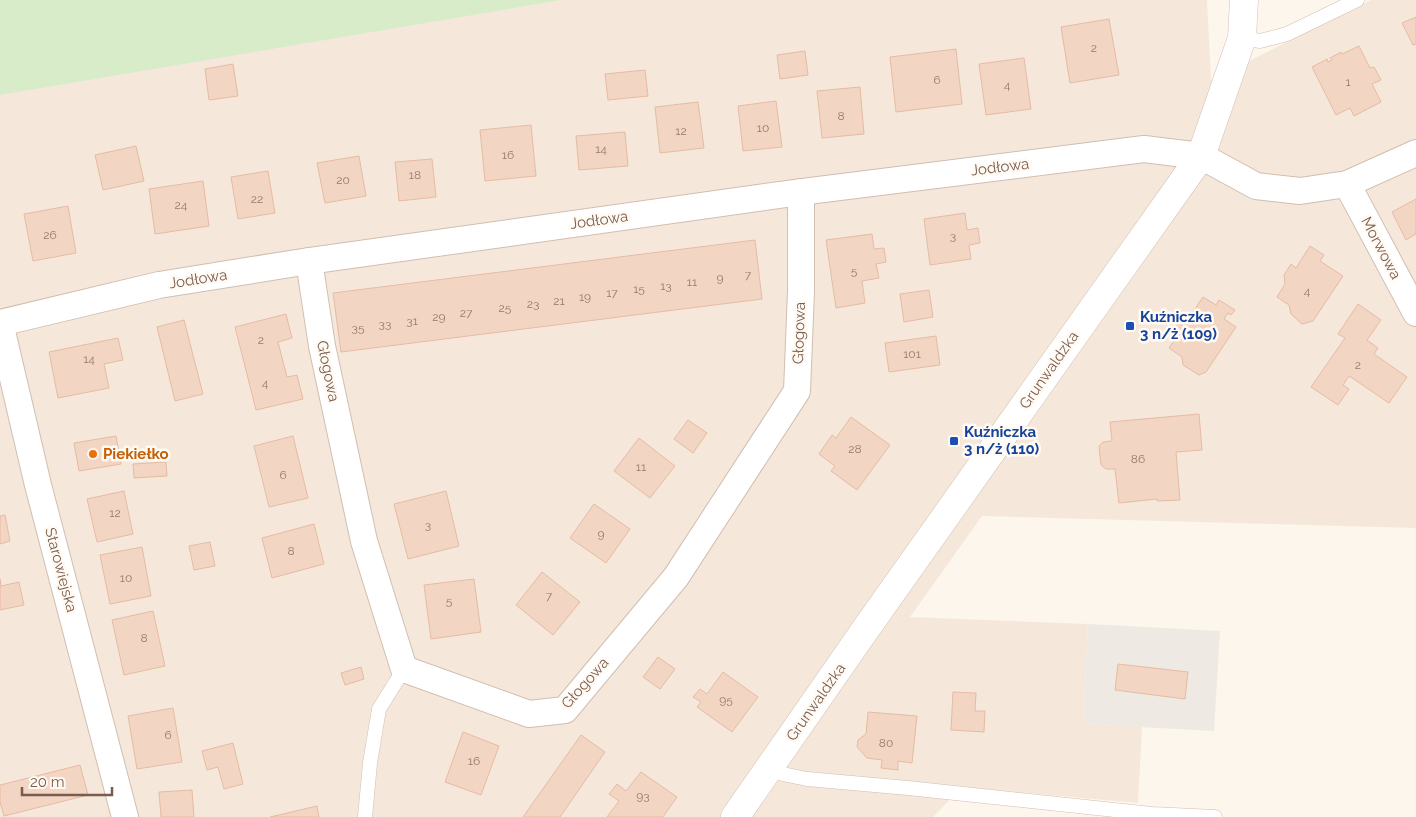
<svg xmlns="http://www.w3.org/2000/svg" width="1416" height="817" font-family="Raleway,sans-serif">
<rect width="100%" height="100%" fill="#fdf6ec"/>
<polygon fill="#f5e8da" points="535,0 1207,0 1211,80 1371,0 1416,0 1416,528 982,516 910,617 1088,624 1083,724 1142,727 1138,803 962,787 933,817 0,817 0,87"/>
<polygon fill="#efe9e4" points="1088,624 1220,631 1214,731 1083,724"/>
<polygon fill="#d8ecc9" points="0,0 561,0 0,95"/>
<g fill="#f3d5c3" stroke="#e6bba3">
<polygon points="1416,17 1416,44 1413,45 1402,23"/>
<polygon points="1109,19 1119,75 1070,83 1061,27"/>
<polygon points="1359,46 1370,68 1374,67 1381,80 1372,84 1381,102 1354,116 1350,108 1336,115 1312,67 1327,59 1328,62 1332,60 1330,58 1341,52 1342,54"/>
<polygon points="956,49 962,104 896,112 890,57"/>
<polygon points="805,51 808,75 780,79 777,55"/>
<polygon points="1024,58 1031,109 986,115 979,64"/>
<polygon points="233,64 238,96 209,100 205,69"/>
<polygon points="645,70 648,96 608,100 605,74"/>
<polygon points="860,87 864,134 822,138 817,91"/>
<polygon points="776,101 782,147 743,151 738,106"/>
<polygon points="698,102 704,148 660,153 655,107"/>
<polygon points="531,125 536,176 485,181 480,130"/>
<polygon points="625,132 628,166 579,170 576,136"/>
<polygon points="136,146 144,181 103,190 95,155"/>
<polygon points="359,156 366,196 325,203 317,163"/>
<polygon points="432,159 436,197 399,201 395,162"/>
<polygon points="268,171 275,213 238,219 231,177"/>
<polygon points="203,181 209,226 155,234 149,189"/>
<polygon points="1416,199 1416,234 1406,240 1392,212"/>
<polygon points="68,206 76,253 33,261 24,214"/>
<polygon points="965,213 967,230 978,228 980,243 969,245 971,259 930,265 924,219"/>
<polygon points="872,234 874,249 884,248 886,262 876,264 879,278 862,281 865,303 836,308 826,240"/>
<polygon points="755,240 762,299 341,352 333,293"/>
<polygon points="1310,246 1324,255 1320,261 1343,276 1313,321 1302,324 1291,314 1289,305 1277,297 1285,284 1284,275 1291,264 1296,268"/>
<polygon points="929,290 933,317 904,322 900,294"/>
<polygon points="1203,297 1216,305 1219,300 1235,310 1231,315 1228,313 1224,319 1236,327 1206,372 1199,375 1183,365 1182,357 1169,348 1178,335 1176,326 1183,315 1189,318"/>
<polygon points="1358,304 1381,320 1367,340 1378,348 1374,354 1407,377 1389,403 1349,376 1343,385 1349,389 1338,405 1311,387 1345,338 1338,334"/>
<polygon points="286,314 292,338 278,342 287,377 297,375 303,399 256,410 235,327"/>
<polygon points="184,320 203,394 175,401 157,327"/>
<polygon points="936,336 940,365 889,372 885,343"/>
<polygon points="118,338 123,360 104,364 109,388 58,398 49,352"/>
<polygon points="1199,414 1202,450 1176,452 1180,500 1157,501 1157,499 1119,503 1115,469 1106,469 1101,465 1099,446 1103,442 1112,441 1110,422"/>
<polygon points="851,417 890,445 857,490 831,471 835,466 819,454 832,435 836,438"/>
<polygon points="688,420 707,433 693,453 674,439"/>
<polygon points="116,436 121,464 79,471 74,443"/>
<polygon points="293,436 308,498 269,507 254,446"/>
<polygon points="639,438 675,466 650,498 614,471"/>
<polygon points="166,462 167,476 134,478 133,464"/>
<polygon points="124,491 133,534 97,542 87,499"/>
<polygon points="446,491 459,546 408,559 394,504"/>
<polygon points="594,504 630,529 606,563 570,538"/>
<polygon points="5,515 10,541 0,544 0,516"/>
<polygon points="314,524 324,564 272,578 262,538"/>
<polygon points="210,542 215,566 194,570 189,546"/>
<polygon points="142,547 151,596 110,604 100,555"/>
<polygon points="542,572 580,602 553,635 516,605"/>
<polygon points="0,579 1,586 19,582 24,605 0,610"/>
<polygon points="474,579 481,632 431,639 424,585"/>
<polygon points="153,611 165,666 124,675 112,620"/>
<polygon points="658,657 675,669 660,689 643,677"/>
<polygon points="1118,664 1188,672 1185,699 1115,690"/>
<polygon points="361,667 364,679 345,685 341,673"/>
<polygon points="723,672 758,697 732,732 697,707 701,702 693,697 700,689 707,694"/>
<polygon points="953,692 976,693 975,711 985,711 984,732 951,730"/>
<polygon points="173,708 182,762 137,769 128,716"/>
<polygon points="868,712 917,716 912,763 898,761 898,770 881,768 882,760 867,758 857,747 858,740 866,734"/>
<polygon points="463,732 499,746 481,795 445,782"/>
<polygon points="581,735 605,752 560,817 523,817"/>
<polygon points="233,743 243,784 224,789 218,767 207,770 202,751"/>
<polygon points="80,765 88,795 4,816 0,802 0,785"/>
<polygon points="641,772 677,797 663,817 607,817 619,801 609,794 617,784 626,791"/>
<polygon points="192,790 194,817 161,817 159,792"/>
<polygon points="317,806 319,817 270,817"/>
</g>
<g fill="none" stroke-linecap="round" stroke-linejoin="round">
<defs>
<g id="lane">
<polyline points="1242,38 1260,41 1287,34 1357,0"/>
<polyline points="768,771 807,779 908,788 1152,814 1215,817"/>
<polyline points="365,817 370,763 379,709 404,669"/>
</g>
<g id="street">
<polyline points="1347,184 1416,313"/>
<polyline points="309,261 322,346 364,541 404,669 529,714 565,710 676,577 797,391 801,291 801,192"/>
<polyline points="0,323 159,285 309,261 801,192 1144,149 1201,156 1256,186 1300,191 1347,184 1416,153"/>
<polyline points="0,323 38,485 125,817"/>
</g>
<polyline id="secondary" points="735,817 865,630 1201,156 1242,38 1244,0"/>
</defs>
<use href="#lane" stroke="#d1beb0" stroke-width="15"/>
<use href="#street" stroke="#d1beb0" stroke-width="28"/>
<use href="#secondary" stroke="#d6c0b0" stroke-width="29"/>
<use href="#lane" stroke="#fff" stroke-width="14"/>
<use href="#street" stroke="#fff" stroke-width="26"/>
<use href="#secondary" stroke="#fff" stroke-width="28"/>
</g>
<g fill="#1a4fb4" stroke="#fffaf3" stroke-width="2">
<rect x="1125" y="321" width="10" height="10" rx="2.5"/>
<rect x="949" y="436" width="10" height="10" rx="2.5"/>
</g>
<circle fill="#e8710a" stroke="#fffaf3" stroke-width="2" cx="93" cy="454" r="5"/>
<g text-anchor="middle" stroke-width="5" stroke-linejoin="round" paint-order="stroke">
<g font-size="12" fill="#987a6a">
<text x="1094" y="52">2</text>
<text x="937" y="84">6</text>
<text x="1348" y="86">1</text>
<text x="1007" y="89">4</text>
<text x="841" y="120">8</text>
<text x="763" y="132">10</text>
<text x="681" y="135">12</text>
<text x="601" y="153">14</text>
<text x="508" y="159">16</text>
<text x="415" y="179">18</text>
<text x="343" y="184">20</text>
<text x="257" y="203">22</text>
<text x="181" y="209">24</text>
<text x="50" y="239">26</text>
<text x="953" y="240">3</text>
<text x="854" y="275">5</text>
<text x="748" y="279">7</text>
<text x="720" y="282">9</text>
<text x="692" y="286">11</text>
<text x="666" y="290">13</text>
<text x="639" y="293">15</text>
<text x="1307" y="295">4</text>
<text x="612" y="297">17</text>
<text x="585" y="301">19</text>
<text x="559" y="305">21</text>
<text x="533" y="308">23</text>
<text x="505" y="312">25</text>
<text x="466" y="317">27</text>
<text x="439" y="321">29</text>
<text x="412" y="325">31</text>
<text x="385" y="328">33</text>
<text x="358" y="332">35</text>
<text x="261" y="344">2</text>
<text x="912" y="358">101</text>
<text x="89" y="363">14</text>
<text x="1358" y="369">2</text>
<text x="265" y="387">4</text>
<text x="855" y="453">28</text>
<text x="1138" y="463">86</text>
<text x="641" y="471">11</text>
<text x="283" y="479">6</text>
<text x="115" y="517">12</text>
<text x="428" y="529">3</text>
<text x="601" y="538">9</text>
<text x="291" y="555">8</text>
<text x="126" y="582">10</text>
<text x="549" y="600">7</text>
<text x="449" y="605">5</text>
<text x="144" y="642">8</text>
<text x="726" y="704">95</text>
<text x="168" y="739">6</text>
<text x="886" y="747">80</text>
<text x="474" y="765">16</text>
<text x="643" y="800">93</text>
</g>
<g font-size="15" fill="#7a5c4d" stroke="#fffaf3">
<text transform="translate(1000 167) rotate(-7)" y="5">Jodłowa</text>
<text transform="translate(599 220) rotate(-8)" y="5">Jodłowa</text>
<text transform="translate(1381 248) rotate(62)" y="5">Morwowa</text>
<text transform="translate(198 279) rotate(-9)" y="5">Jodłowa</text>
<text transform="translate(799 333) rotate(-88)" y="5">Głogowa</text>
<text transform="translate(1049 370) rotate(-55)" y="5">Grunwaldzka</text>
<text transform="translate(328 371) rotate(78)" y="5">Głogowa</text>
<text transform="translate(61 570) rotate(75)" y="5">Starowiejska</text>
<text transform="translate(585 683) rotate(-48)" y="5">Głogowa</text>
<text transform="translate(816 702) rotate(-55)" y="5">Grunwaldzka</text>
</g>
<g font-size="15" font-weight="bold" fill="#164399" stroke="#fffaf3" text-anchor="start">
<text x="1140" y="322">Kuźniczka<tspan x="1140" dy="17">3 n/ż (109)</tspan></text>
<text x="964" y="437">Kuźniczka<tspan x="964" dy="17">3 n/ż (110)</tspan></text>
</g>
<g font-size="15" font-weight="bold" fill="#c56008" stroke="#fffaf3" text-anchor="start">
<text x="103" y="459">Piekiełko</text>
</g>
</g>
<path d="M22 787v8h90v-8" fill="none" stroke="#7a5c4d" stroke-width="2.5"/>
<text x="30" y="787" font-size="15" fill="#7a5c4d" stroke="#fffaf3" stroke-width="4" paint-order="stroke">20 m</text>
</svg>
